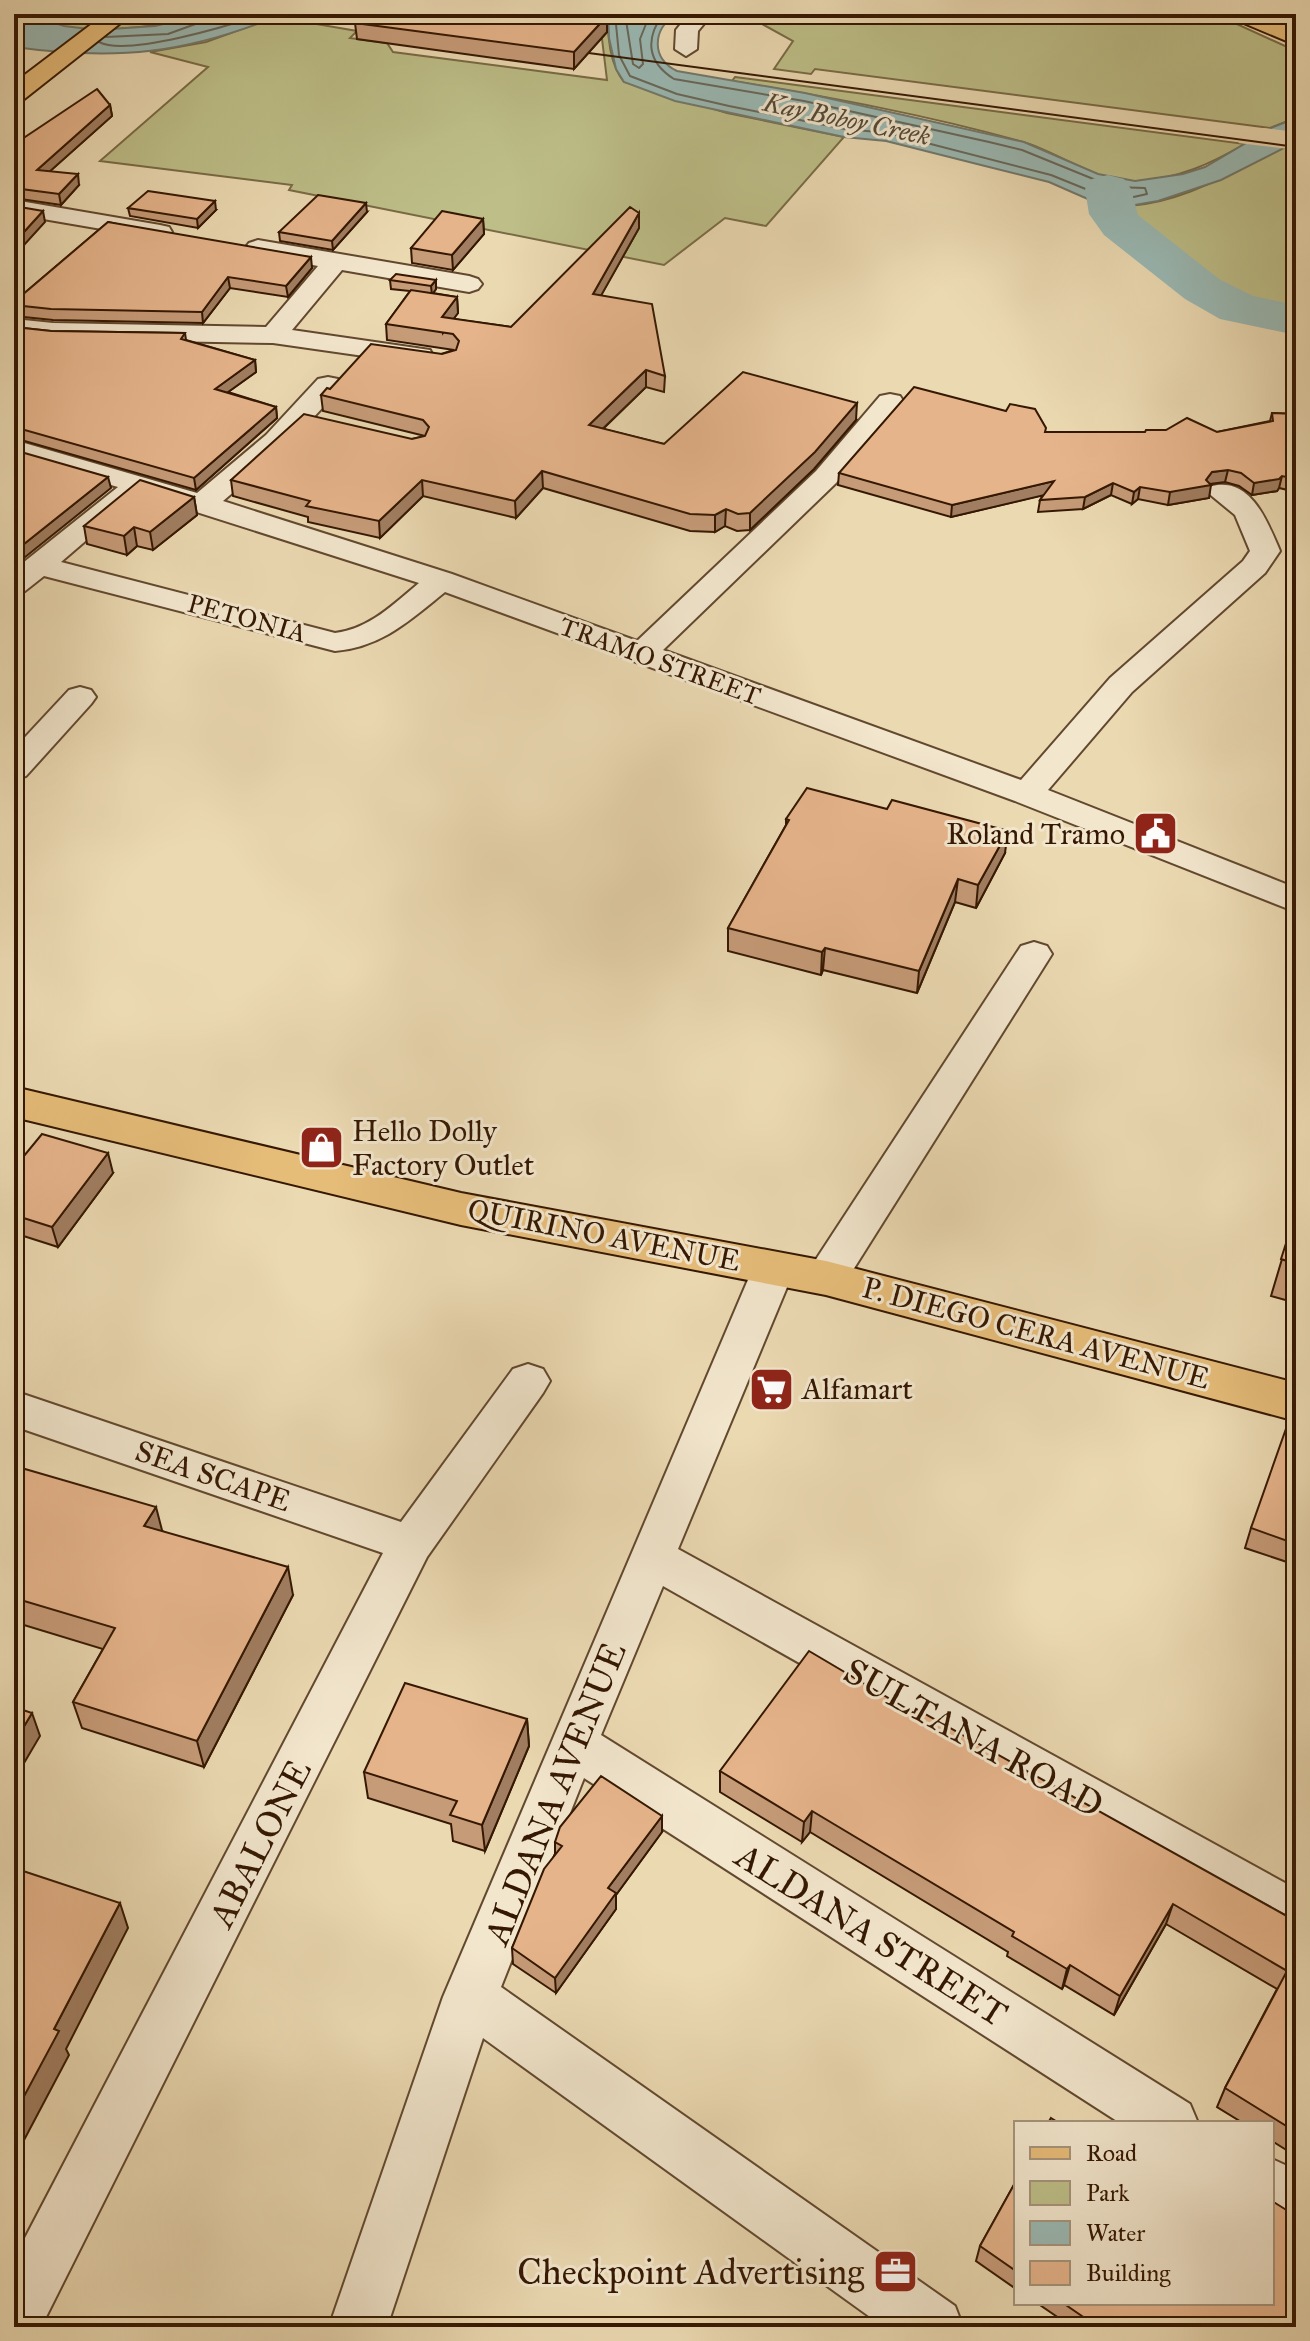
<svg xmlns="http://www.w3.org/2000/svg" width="1310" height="2341" font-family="'IM FELL Great Primer',serif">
<rect width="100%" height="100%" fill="#ebd9b2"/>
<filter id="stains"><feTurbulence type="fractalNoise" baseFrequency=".0025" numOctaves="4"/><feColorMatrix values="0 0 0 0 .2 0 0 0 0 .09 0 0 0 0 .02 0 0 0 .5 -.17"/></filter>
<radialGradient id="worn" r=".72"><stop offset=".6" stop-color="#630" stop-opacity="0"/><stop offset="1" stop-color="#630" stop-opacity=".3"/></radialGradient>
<g fill="#bdbe88" stroke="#796b45" stroke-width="2">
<path d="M29 14H205C167 28 62 40 29 14Z"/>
<path d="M283 14H331L316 24 357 31 350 38 387 43 393 52 607 80 599 14H608C607 36 610 65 624 82L727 113 844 137 766 226 725 218 664 265 289 190 292 185 100 161 208 67 150 52 206 42Z"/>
<polygon points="754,14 1215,14 1296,51 1296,118 1270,128 815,69 811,74 774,69 793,41 762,24"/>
<path d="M735 77 1245 144C1210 164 1178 179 1137 181 1096 183 1061 153 1023 142 928 115 829 97 732 81Z"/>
<path d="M1296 142V310C1277 310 1258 305 1241 297 1214 286 1140 231 1129 206 1193 201 1240 165 1296 142Z"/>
</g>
<g fill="#9ab9b4" stroke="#72796d" stroke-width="2">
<path d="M14 14H29L64 26 97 30 155 26 205 14H283C186 54 117 61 14 47Z"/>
<path d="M608 14H676C652 30 651 58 677 71L805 93 1024 142 1098 174 1135 181 1183 174 1205 167 1273 127 1296 118V142L1221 180 1158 201 1129 206 1090 200 1049 182 985 166 886 141 844 137 675 101 624 82 616 69 609 38Z"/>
</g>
<polygon fill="#ebd9b2" points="1263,128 1296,132 1296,146 1288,149 1238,143"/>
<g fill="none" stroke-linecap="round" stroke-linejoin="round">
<g stroke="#68685b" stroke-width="2">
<path d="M615 14 619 55 630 76 677 94 729 106 845 129 888 133 1051 175 1093 192 1129 198 1147 194 1145 188 1113 187 1022 150 989 142 804 101 674 79C647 62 645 39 663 14"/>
<polyline points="625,14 633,64 639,68 643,64 640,39 650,14"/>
<polyline points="106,37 168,34 201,22 203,14"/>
<path d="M99 42C127 57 231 25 262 14"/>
</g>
<polygon fill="#9ab9b4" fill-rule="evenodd" points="1108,175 1124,179 1131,189 1138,215 1219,279 1253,296 1296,305 1296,335 1220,319 1185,299 1104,235 1089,214 1085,189 1092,179"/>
<defs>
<g id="minor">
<polygon points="584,14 606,14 592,32 584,33 573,27"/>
<polygon points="689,14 712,14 698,31 697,49 686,56 675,49 676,30"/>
<polygon points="14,200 160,225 169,227 172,232 169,237 160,239 14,214"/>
<polygon points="258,240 469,276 478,279 482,284 478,289 469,292 342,270 292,330 430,350 433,356 430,362 420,364 273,343 53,339 14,335 14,319 53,323 266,327 318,266 249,253 245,248 249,243"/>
<path d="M328 377 338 379 342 385 338 391 286 447 223 501 452 574 637 641 816 471 880 396 890 394 900 396 904 402 900 408 836 483 663 650 1021 780 1110 678 1243 561 1250 551 1235 515 1207 492 1212 486C1251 476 1268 523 1280 551L1265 573 1132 692 1048 790 1296 888V912L1015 801 445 592C410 620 382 647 335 651L44 576 25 591 14 594V570L118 487 14 458V440L197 493 266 435 318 379ZM140 494 419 583C394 604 369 629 335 633L61 562Z"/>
<polygon points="80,687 91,690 96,697 91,704 26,776 14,779 14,749 69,690"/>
<polygon points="1034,942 1047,946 1052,954 841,1289 826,1294 811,1289 805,1278 811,1267 1021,946"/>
<polygon points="774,1252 789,1257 795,1268 678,1549 1296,1889 1296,1940 1278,1933 663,1586 601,1735 1190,2104 1198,2123 1120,2123 584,1778 501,1987 955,2306 963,2327 884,2327 483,2038 387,2327 329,2327 443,1997 753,1268 759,1257"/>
<polygon points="528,1364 543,1369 550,1381 543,1393 427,1557 41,2327 14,2327 14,2259 383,1553 14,1426 14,1391 401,1522 513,1369"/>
<polygon points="1272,2159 1296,2170 1296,2231 1272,2220"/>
</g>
<g id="major">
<polygon points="1230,14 1262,14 1296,29 1296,45 1234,19"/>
<polygon points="14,1087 461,1193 826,1261 1296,1383 1296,1421 826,1295 461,1225 14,1117"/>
</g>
<polygon id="highway" points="105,14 132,14 23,100 14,102 14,83"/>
</defs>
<use href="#minor" stroke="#62482e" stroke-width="4"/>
<use href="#major" stroke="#351802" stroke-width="4"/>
<use href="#highway" stroke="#351802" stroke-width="4"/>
<use href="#minor" fill="#f2e6cd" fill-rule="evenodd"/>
<use href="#major" fill="#e6bc79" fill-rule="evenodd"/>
<use href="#highway" fill="#e6bc79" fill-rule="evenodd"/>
<g stroke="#351802" stroke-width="2">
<polyline points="298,14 376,25"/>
<polyline points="566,50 1296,147"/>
</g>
</g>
<g fill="#c69b78" stroke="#351802" stroke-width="2">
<polygon points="607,16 607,32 574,69 357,39 355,23 578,17 582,20"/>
<polygon points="110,105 112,116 50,171 79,185 61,205 14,198 14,143 16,143"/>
<polygon points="128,208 216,210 198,228 130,216"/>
<polygon points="367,212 333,250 280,241 279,232"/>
<polygon points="483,219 484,234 453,270 412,263 411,248"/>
<polygon points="108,222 312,268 288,297 230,288 203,323 53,320 14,316 14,302"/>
<polygon points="639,228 601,295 665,376 664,392 646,387 603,429 664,444 856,420 814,469 750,530 737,531 725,526 715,532 690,531 543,488 516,518 423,496 380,538 308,522 308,517 233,496 231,480 425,436 323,411 321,395 330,389 454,350 387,340 386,324 410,291 391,289 390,280 436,280 436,289 433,293 457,297 458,313 453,319 511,327"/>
<polygon points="14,327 51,331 185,333 186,340 255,360 256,372 228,392 276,407 277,418 196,490 14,438"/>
<polygon points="1272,413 1296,414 1296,492 1279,488 1277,491 1252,495 1239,486 1225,482 1210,484 1209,498 1168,505 1138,499 1132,504 1111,495 1083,509 1038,512 1040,500 1043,495 951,517 838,485 839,473 1046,432 1217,432 1270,421"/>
<polygon points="194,497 197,515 153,550 137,546 127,555 87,544 84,526"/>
<polygon points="786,819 1005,853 976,908 955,902 917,993 823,970 821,975 728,951 728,928 786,825"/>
<polygon points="14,1168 113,1173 58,1247 14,1233"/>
<polygon points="1296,1212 1296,1303 1271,1296"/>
<polygon points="1296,1426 1296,1565 1245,1548 1251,1528"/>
<polygon points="14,1485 162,1531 293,1595 204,1767 82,1728 73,1702 103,1649 14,1622"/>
<polygon points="914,1713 1285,1915 1296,1920 1296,2156 1272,2141 1272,2123 1243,2123 1217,2107 1225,2088 1277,1989 1166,1924 1114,2015 1064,1985 1062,1989 1007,1956 1008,1952 810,1832 802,1842 720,1792 720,1771"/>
<polygon points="527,1719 529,1746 485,1851 453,1841 451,1824 368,1798 364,1772"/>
<polygon points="662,1832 616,1895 616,1909 556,1993 513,1964 512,1948 555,1854 555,1842"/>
<polygon points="1016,2181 1016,2289 976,2261 980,2246"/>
<polygon points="1037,2303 1272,2303 1296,2327 1072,2327"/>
</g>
<g fill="#a17e61" stroke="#351802" stroke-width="2">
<polygon points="607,16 607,32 574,69 574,52"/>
<polygon points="110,105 112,116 39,181 37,170"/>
<polygon points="78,174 79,185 61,205 59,194"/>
<polygon points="215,201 216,210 198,228 197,219"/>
<polygon points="366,203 367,212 333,250 332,241"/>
<polygon points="43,211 45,222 14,256 14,243"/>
<polygon points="639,213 639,228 593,310 593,294"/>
<polygon points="483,219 484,234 453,270 452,255"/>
<polygon points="311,257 312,268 288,297 286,286"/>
<polygon points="228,277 230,288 203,323 202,312"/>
<polygon points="436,280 436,289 432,295 431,286"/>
<polygon points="457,297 458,313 443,333 442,317"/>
<polygon points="255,360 256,372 217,400 215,389"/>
<polygon points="646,370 646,387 589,442 589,425"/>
<polygon points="857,403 856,420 814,469 750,530 750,513"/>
<polygon points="276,407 277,418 196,490 194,478"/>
<polygon points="1228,470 1225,482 1210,484 1211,485 1209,498 1168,505 1170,492 1206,480 1212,472"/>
<polygon points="542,471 543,488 516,518 515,501"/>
<polygon points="1282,476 1279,488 1277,491 1252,495 1254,483"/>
<polygon points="108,477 111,488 14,566 14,552"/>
<polygon points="422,480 423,496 380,538 379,521"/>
<polygon points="1054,481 1053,493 951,517 952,505"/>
<polygon points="1113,483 1111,495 1083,509 1085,497"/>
<polygon points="1140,487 1138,499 1132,504 1134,492"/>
<polygon points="194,497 197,515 153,550 150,532"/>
<polygon points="726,509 725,526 715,532 715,515"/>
<polygon points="134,527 137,546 127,555 124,536"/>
<polygon points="1008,831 1005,853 976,908 978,885"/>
<polygon points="958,879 955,902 917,993 919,971"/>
<polygon points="825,948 823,970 821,975 822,952"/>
<polygon points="108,1153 113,1173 58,1247 52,1227"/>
<polygon points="156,1507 163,1534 144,1526"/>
<polygon points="288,1567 293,1595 204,1767 197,1741"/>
<polygon points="32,1713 40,1736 14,1780 14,1743"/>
<polygon points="527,1719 529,1746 485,1851 482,1825"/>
<polygon points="812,1811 810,1832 802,1842 804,1822"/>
<polygon points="662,1816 662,1832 616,1895 616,1909 556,1993 555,1978 608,1888"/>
<polygon points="120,1903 128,1928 66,2049 69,2055 14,2159 14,2115 54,2029"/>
<polygon points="1173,1904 1166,1924 1114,2015 1120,1996"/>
<polygon points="1070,1965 1064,1985 1062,1989 1067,1969"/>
</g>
<g fill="#e6b48b" stroke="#351802" stroke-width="2">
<polygon points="365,14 572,14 582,20 592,19 597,15 607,16 574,52 355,23"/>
<polygon points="97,89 110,105 37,170 78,174 59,194 14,188 14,143 16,143"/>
<polygon points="148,191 215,201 197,219 128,208"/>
<polygon points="318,195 366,203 332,241 279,232"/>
<polygon points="14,206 43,211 14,243"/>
<polygon points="630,207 639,213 593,294 652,304 665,376 646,370 589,425 664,444 743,372 857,403 815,452 750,513 738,514 726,509 715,515 690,514 542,471 515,501 422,480 379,521 306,506 310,501 231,480 304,414 412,439 425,436 429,427 423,420 321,395 327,388 330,389 371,344 442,354 456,350 459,341 453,334 386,324 411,290 457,297 442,317 511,327"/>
<polygon points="442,211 483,219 452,255 411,248"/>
<polygon points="108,222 311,257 286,286 228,277 202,312 51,309 14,305 14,302"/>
<polygon points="396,274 436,280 431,286 390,280"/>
<polygon points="14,327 51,331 185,333 181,339 255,360 215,389 276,407 194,478 14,427"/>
<polygon points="914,387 1006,411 1010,404 1035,409 1046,428 1045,432 1145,432 1146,430 1166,430 1187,418 1217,432 1273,421 1272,413 1296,414 1296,479 1282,476 1279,479 1254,483 1241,473 1228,470 1212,472 1206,480 1211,485 1170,492 1140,487 1134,492 1113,483 1085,497 1040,500 1054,481 952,505 839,473"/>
<polygon points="14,450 108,477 14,552"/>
<polygon points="140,480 194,497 150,532 134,527 124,536 84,526"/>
<polygon points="807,788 887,809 892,800 1008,831 978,885 958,879 919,971 825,948 822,952 728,928 789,820 786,819"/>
<polygon points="42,1134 108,1153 52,1227 14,1215 14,1168"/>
<polygon points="1296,1212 1296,1264 1281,1259"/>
<polygon points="1288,1423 1296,1426 1296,1544 1251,1528"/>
<polygon points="25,1469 156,1507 144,1526 288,1567 197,1741 73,1702 115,1628 14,1598 14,1485"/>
<polygon points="809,1651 914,1713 916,1709 1285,1915 1296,1920 1296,2132 1225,2088 1287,1971 1173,1904 1120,1996 1070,1965 1067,1969 1012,1936 1014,1932 812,1811 804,1822 720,1771"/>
<polygon points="405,1683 527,1719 482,1825 450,1815 457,1801 364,1772"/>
<polygon points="14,1707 32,1713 14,1743"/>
<polygon points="601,1776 662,1816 608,1888 616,1893 555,1978 512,1948 544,1869 562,1846 555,1842 560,1827"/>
<polygon points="14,1868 120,1903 54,2029 59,2031 14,2115"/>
<polygon points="1051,2118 1059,2123 1048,2123"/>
<polygon points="1016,2181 1016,2271 980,2246"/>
<polygon points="1272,2201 1296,2216 1296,2327 1098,2327 1063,2303 1272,2303"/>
</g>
<defs>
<symbol id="civic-square" viewBox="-11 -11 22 22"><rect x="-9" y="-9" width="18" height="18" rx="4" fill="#8f2418" stroke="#f2e6cd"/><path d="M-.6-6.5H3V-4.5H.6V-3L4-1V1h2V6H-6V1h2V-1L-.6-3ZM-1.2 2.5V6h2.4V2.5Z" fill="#fff"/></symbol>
<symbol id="shop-square" viewBox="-11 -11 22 22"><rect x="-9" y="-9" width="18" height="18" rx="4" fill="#8f2418" stroke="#f2e6cd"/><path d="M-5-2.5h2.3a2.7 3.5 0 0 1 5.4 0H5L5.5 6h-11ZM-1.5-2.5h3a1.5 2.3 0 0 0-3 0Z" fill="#fff"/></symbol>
<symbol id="supermarket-square" viewBox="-11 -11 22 22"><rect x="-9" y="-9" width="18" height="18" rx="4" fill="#8f2418" stroke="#f2e6cd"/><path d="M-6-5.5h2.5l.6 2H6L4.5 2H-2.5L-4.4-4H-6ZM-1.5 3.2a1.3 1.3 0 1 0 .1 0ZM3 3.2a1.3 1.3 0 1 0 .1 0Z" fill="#fff"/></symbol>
<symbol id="office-square" viewBox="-11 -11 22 22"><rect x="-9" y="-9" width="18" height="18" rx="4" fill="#8f2418" stroke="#f2e6cd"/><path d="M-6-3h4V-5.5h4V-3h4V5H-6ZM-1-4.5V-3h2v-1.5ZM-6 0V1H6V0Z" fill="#fff"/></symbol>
</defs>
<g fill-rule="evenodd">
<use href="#civic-square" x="1130" y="808" width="51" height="51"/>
<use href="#shop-square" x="296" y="1122" width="51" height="51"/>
<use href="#supermarket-square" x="746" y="1364" width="51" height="51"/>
<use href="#office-square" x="870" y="2246" width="51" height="51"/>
</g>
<g text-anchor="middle" stroke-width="6" stroke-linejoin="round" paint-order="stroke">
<g font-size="26" font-style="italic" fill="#534837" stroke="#f2e6cd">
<text transform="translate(847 119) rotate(12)" y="9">Kay Boboy Creek</text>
</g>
<g font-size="26" fill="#351802" stroke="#f2e6cd">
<text transform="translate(247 618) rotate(15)" y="9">PETONIA</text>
<text transform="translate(660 661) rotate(20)" y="9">TRAMO STREET</text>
</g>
<g font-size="30" fill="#351802" stroke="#f2e6cd" text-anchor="start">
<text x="1125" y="844" text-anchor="end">Roland Tramo</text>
<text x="352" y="1141">Hello Dolly<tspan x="352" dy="34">Factory Outlet</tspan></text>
<text x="802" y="1399">Alfamart</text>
</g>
<g font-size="30" fill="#351802" stroke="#f2e6cd">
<text transform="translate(604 1235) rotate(11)" y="10">QUIRINO AVENUE</text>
<text transform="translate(1036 1333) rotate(15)" y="10">P. DIEGO CERA AVENUE</text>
<text transform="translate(213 1476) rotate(19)" y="10">SEA SCAPE</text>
</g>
<g font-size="36" fill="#351802" stroke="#f2e6cd">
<text transform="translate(974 1737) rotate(29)" y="13">SULTANA ROAD</text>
<text transform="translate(554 1793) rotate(-68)" y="13">ALDANA AVENUE</text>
<text transform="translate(259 1843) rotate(-63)" y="13">ABALONE</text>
<text transform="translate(872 1934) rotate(32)" y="13">ALDANA STREET</text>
</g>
<g font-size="36" fill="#351802" stroke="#f2e6cd" text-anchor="end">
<text x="864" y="2284">Checkpoint Advertising</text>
</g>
</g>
<rect width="1310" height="2341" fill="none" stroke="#ebd9b2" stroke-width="48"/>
<rect x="16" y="16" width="1278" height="2309" fill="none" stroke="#351802" stroke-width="4"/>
<rect x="24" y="24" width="1262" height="2293" fill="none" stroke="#351802" stroke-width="2"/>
<rect x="1014" y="2121" width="260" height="184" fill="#f2e6cd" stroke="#a6947c" stroke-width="2"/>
<rect x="1030" y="2147" width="40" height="12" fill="#e6bc79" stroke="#a6947c" stroke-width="2"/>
<text x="1086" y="2161" font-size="24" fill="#351802">Road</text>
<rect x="1030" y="2181" width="40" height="24" fill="#bdbe88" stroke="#a6947c" stroke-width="2"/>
<text x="1086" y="2201" font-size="24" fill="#351802">Park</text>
<rect x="1030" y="2221" width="40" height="24" fill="#9ab9b4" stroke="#a6947c" stroke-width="2"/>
<text x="1086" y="2241" font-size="24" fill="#351802">Water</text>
<rect x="1030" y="2261" width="40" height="24" fill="#e6b48b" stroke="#a6947c" stroke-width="2"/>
<text x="1086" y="2281" font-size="24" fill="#351802">Building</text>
<rect width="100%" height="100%" filter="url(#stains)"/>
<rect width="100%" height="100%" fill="url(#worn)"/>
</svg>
